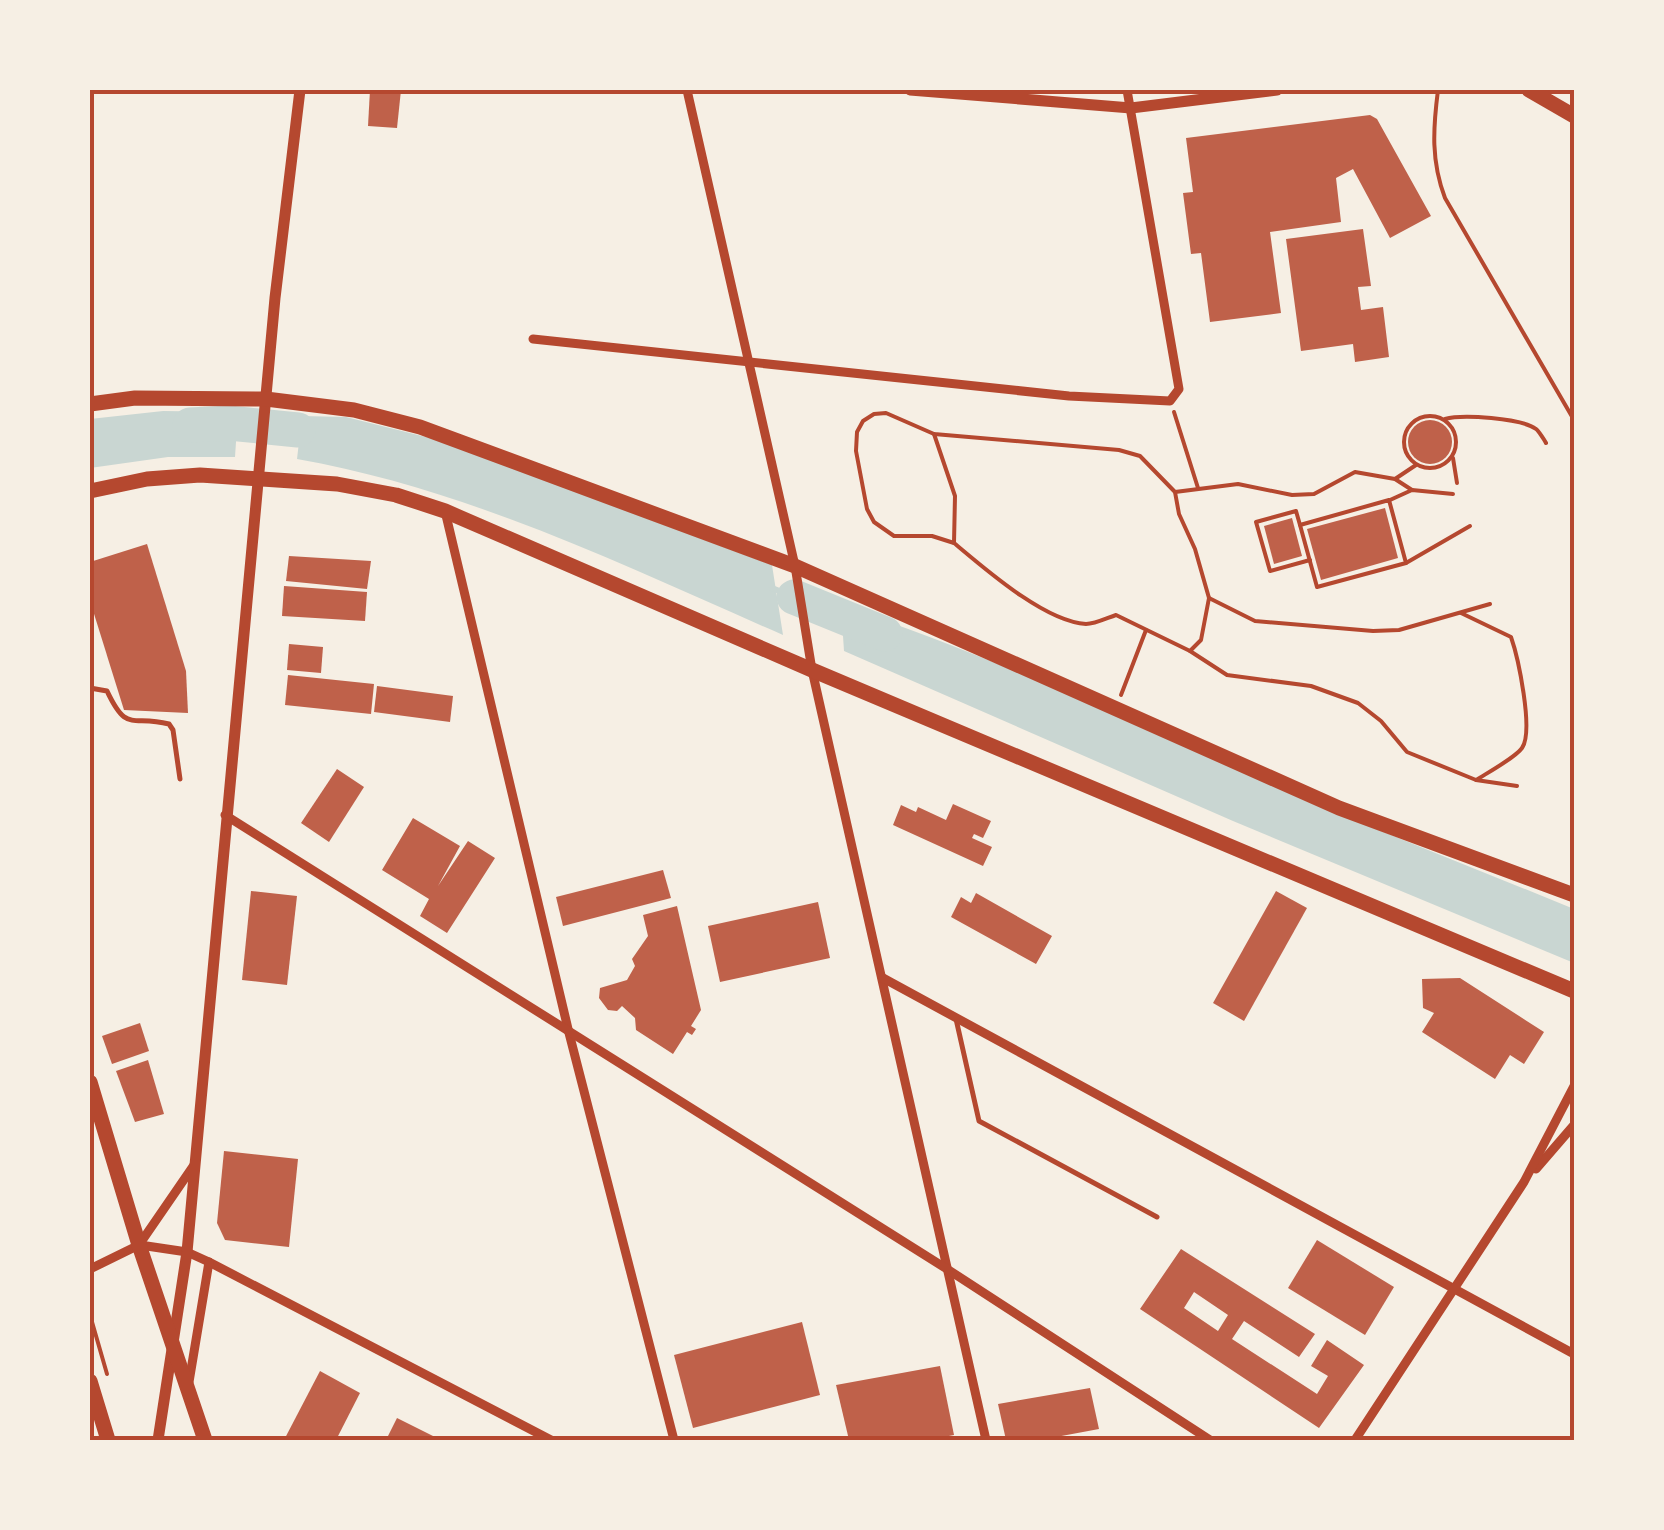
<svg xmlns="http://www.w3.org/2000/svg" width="1664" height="1530" font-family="Mulish,sans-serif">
<rect width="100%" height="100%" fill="#f6efe4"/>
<g fill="#c9d6d2">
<polygon points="163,411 238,412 235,457 168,457 90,468 90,419"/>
<path d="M302 416 346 417 434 439 772 565 783 635C625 566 468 489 297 459Z"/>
<path d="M841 606C994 655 1137 726 1284 790 1380 832 1477 869 1574 909V963L1233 821 844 651Z"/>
</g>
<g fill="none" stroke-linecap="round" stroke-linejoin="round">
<polyline stroke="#c9d6d2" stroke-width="6" points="772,588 794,597"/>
<g stroke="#c9d6d2" stroke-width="35">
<polyline points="190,425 229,423 298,430"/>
<polyline points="794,597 885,634"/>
</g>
</g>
<g fill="#bf614a" fill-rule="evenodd">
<polygon points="370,90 401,90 397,128 368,126"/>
<polygon points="1370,115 1377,119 1431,216 1390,238 1353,169 1336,178 1341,222 1270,232 1281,313 1210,322 1201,253 1191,254 1183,193 1193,192 1186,138"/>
<polygon points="1363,229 1371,286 1358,287 1361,310 1383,307 1389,357 1355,362 1353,344 1301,351 1286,239"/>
<circle cx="1430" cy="442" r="22"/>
<polygon points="1385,508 1398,558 1321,580 1307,529"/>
<polygon points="1292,518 1302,556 1274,564 1264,526"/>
<polygon points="147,544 186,671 188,713 124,710 90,601 90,562"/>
<polygon points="289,556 371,561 367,589 286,581"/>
<polygon points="284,586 367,592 365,621 282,616"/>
<polygon points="289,644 323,647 321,673 287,670"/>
<polygon points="288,675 374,684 371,714 285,705"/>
<polygon points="377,686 453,696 450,722 374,712"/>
<polygon points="337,769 364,787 329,842 301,823"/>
<polygon points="953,804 991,821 983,838 974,834 972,838 992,847 983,866 893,825 901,805 916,812 918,807 946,820"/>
<polygon points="413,818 460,846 438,886 468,841 495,858 447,933 420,916 429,899 382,870"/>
<polygon points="663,870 671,898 563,926 556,897"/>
<polygon points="251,891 297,896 287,985 242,980"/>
<polygon points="1276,891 1307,908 1244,1021 1213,1003"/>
<polygon points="976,893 1052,936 1036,964 951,917 961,897 971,903"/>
<polygon points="818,902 830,958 720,982 708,926"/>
<polygon points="677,906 701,1010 691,1026 696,1029 692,1035 687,1032 673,1054 636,1030 635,1018 622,1006 617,1011 608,1010 599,998 600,988 627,980 635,966 632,959 648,936 643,915"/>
<polygon points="1460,978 1544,1032 1524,1064 1510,1055 1495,1079 1422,1032 1434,1013 1423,1008 1422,979"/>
<polygon points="140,1023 149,1051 112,1064 102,1036"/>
<polygon points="148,1060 164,1114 135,1122 116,1071"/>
<polygon points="224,1151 298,1159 289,1247 225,1240 217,1223"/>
<polygon points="1317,1240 1394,1287 1365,1335 1288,1288"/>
<path d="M1181 1249 1315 1334 1299 1357 1244 1321 1232 1339 1317 1394 1328 1376 1311 1366 1327 1340 1364 1365 1319 1428 1140 1309ZM1194 1292 1228 1315 1218 1331 1184 1308Z"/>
<polygon points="802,1322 820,1395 693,1428 674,1355"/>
<polygon points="940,1366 954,1435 928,1440 849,1440 836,1385"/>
<polygon points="320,1371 360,1393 336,1440 284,1440"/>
<polygon points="1090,1388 1099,1429 1040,1440 1006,1440 998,1404"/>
<polygon points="397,1418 441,1440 386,1440"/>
</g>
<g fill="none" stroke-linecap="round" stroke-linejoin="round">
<g stroke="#b5482f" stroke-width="4">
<path d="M1438 90C1433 129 1431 161 1445 198L1574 420"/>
<polyline points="1174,412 1198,488"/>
<circle cx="1430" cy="442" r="26"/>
<path d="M1445 419C1462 414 1521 418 1536 429 1538 430 1545 441 1546 443"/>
<path d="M934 434 955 496 954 543C984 568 1045 622 1086 624 1095 624 1107 618 1116 615L1190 651 1227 675 1311 686 1358 703 1381 721 1407 752 1476 780 1517 786"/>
<polyline points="1453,458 1457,483"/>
<polyline points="1395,479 1416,465"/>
<polyline points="1175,492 1238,484 1292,495 1314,494 1355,472 1395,479 1412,490"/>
<polygon points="1389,500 1406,563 1317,587 1300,525"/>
<polyline points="1390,500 1412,490 1453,494"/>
<polyline points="1300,525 1296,511 1256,522 1270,571 1310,560"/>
<polyline points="954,543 932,536 894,536 874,522 867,509 856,451 857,432 863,421 874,414 886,413 934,434 1119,450 1140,456 1175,492 1179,514 1195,549 1209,598 1255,621 1373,631 1399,630 1490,604"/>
<polyline points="1406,563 1470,526"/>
<path d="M1461 613 1511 637C1518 657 1534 731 1522 748 1515 758 1487 773 1476 780"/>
<polyline points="1190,651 1201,640 1209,598"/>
<polyline points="1121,695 1146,630"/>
<polyline points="90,1315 107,1374"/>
</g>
<g stroke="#b5482f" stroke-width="5">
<path d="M90 688 107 691C127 733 130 715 169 724L173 730 180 779"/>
<polyline points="956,1019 979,1121 1157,1217"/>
</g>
<g stroke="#b5482f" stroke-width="9">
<polyline points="687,90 795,566 812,670 986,1440"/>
<polyline points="533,339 1069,396 1170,401 1179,389 1127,90"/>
<polyline points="445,511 569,1033 674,1440"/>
<polyline points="225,815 947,1269 1210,1440"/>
<polyline points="883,978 1574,1354"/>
<polyline points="1536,1169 1574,1125"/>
<polyline points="140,1245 187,1252 209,1262 551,1440"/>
<polyline points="90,1269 139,1245 194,1165"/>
<polyline points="189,1382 209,1262"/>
<polyline points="1355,1440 1524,1182 1574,1086"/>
</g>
<g stroke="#b5482f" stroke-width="11">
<polyline points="910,90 1131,108 1277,90"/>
<polyline points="158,1440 187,1252 275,298 300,90"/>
</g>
<g stroke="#b5482f" stroke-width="15">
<polyline points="1529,90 1574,116"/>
<polyline points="90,404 135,398 266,399 354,410 420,427 795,566 1339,808 1574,895"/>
<polyline points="90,491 147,479 200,475 337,484 396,495 445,511 812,670 1574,991"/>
<polyline points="90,1082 139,1245 205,1440"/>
<polyline points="90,1381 108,1440"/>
</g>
</g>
<rect width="1664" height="1530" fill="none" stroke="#f6efe4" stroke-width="185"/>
<rect x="92" y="92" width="1480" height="1346" fill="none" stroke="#b5482f" stroke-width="4"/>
</svg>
